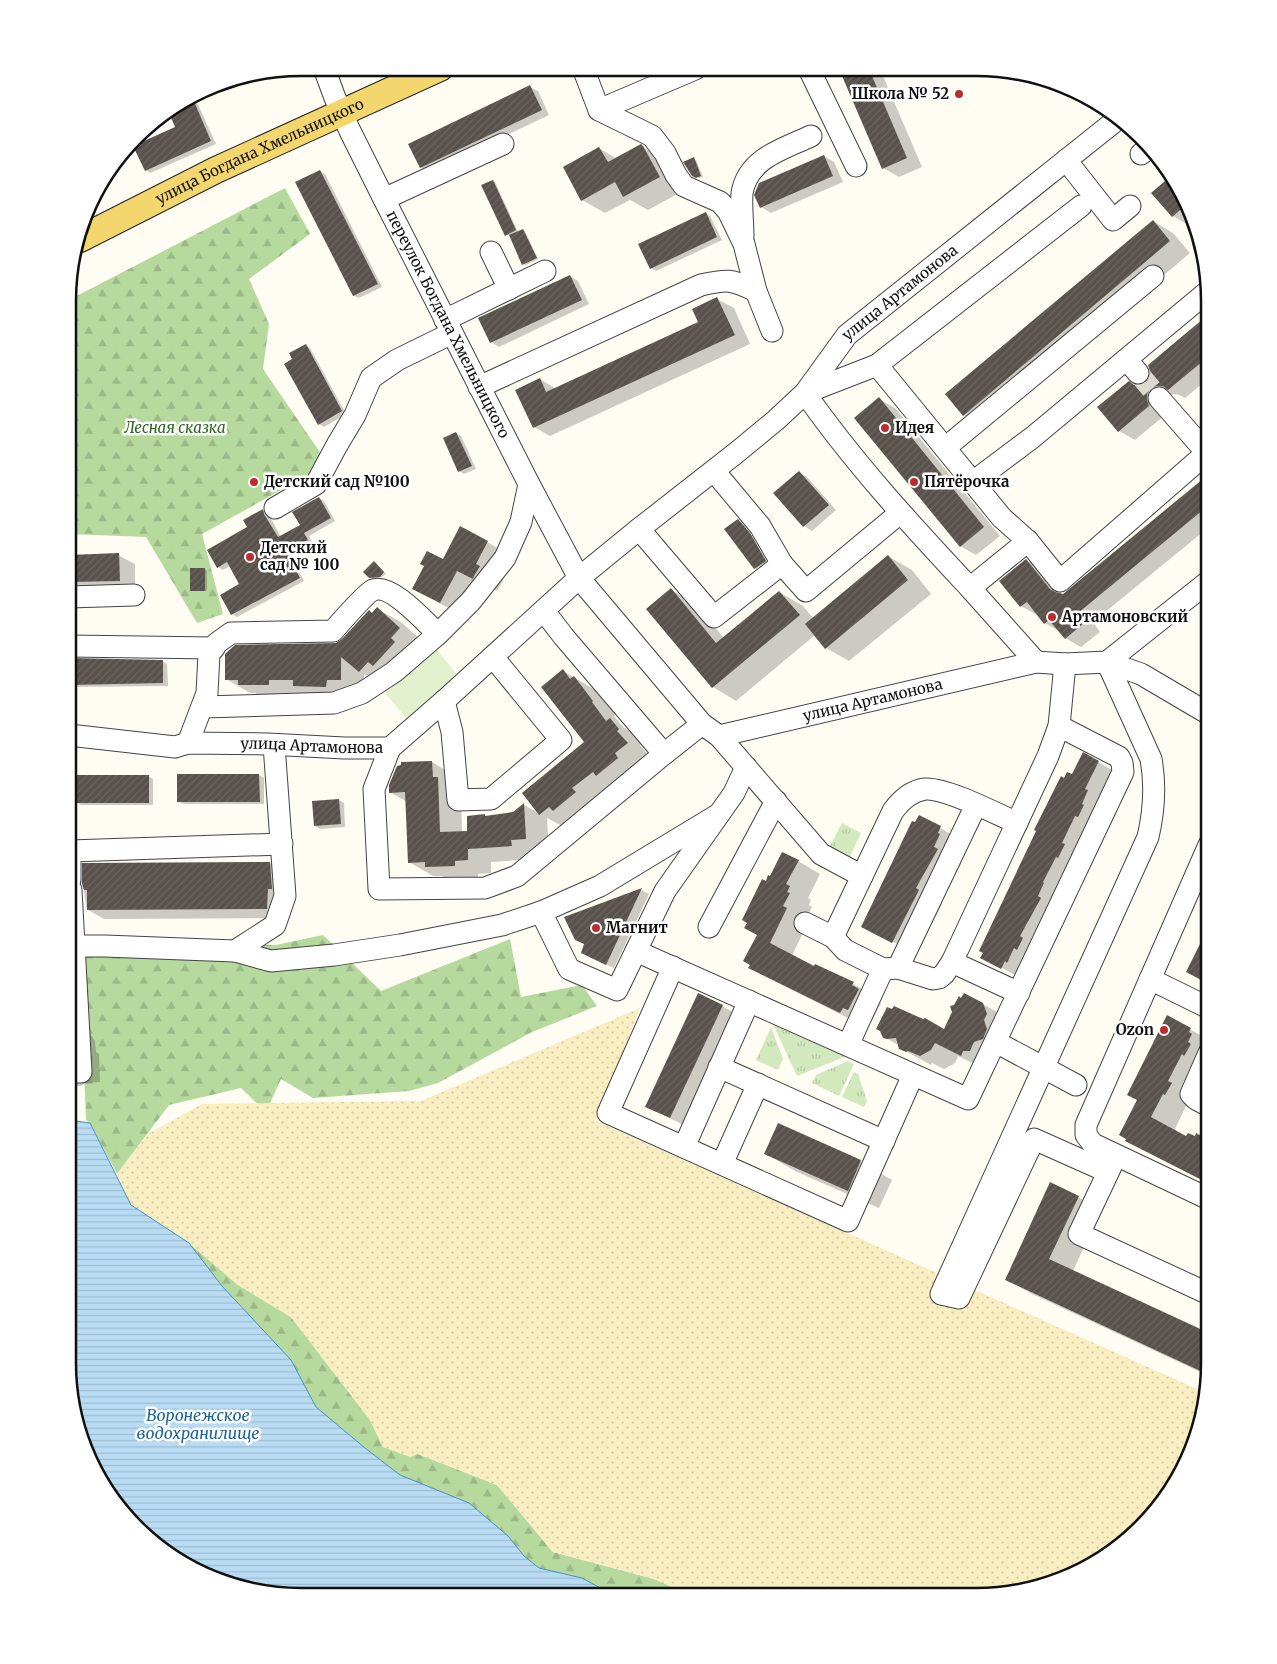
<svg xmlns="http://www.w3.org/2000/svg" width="1277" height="1664" font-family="Merriweather,serif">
<defs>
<pattern id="grass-tufts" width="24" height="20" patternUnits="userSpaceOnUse" patternTransform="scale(1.25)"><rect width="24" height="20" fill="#d2e9bd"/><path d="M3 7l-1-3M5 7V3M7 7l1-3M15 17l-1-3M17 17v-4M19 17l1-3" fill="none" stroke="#b3c7a1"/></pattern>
<pattern id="forest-firs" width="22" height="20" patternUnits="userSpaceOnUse" patternTransform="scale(1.25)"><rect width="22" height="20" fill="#b6d99d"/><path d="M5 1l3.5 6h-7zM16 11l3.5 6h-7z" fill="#9bb986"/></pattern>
<pattern id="sand-dots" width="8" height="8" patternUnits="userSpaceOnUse" patternTransform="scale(1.25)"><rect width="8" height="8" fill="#f8eec1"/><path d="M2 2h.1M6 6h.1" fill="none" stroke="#d4cba5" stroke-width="1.8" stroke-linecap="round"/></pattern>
<pattern id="water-rules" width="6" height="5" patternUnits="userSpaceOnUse" patternTransform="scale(1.25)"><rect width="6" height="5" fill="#b9dcf4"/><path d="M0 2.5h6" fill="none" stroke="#9ebcd0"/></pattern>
<pattern id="building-hatch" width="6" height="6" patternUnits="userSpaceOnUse" patternTransform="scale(1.25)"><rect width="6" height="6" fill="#58514c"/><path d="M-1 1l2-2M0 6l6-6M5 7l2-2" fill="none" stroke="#6b6561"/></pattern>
</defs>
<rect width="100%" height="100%" fill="#fffdf3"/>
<g fill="url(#grass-tufts)">
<polygon points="842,823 861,833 850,856 830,846"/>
<polygon points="772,1022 849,1055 797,1076"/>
<polygon points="771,1027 783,1059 778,1070 756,1060"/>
<polygon points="848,1061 854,1064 839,1096 812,1083 816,1075"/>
<polygon points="854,1072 858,1074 867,1101 864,1107 842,1097"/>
</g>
<g fill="url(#forest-firs)">
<polygon points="285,188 310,234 249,279 269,324 263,369 328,464 202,534 223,614 197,623 146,537 69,534 69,300"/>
<polygon points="323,935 381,991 510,939 521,997 582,985 597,1006 532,1032 438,1083 409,1091 313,1098 281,1079 266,1112 241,1088 169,1105 117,1174 90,1123 86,1120 79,951 196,944 276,945"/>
<polygon points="189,1243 238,1285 291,1317 370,1420 383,1447 418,1454 497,1485 553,1552 654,1579 693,1596 613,1595 582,1578 539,1568 524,1556 508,1536 469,1503 400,1475 365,1448 316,1407 291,1360 222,1286"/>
</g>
<polygon fill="url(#sand-dots)" points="640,1008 596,1121 1206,1393 1197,1438 1170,1492 1130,1538 1079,1572 976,1596 693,1596 654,1579 553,1552 497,1485 418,1454 410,1457 383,1447 370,1420 291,1317 238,1285 189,1243 131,1205 117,1174 148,1134 202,1104 421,1101"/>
<polygon fill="#e3f0ce" points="437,650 459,677 408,720 385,693"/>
<polygon fill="url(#water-rules)" stroke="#438fc9" points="68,1120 90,1123 131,1205 189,1243 222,1286 291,1360 316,1407 365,1448 400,1475 469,1503 508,1536 524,1556 539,1568 582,1578 613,1595 271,1595 171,1557 126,1517 92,1466 68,1363"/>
<g fill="#0003">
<polygon points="609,68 636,68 619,76 611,72"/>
<polygon points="840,69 880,69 922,167 899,177 883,168"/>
<polygon points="938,69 954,69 944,73"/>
<polygon points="530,87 538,91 549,115 429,172 421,168"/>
<polygon points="195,98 216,144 150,173 146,170 177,128 170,112"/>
<polygon points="641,146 666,160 683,191 648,210 630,200 605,213 582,200 599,148 617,159"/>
<polygon points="824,156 834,162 843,182 771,213 761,207"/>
<polygon points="694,159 696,160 703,177 699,178 693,175"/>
<polygon points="320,171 325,174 382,287 359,298 354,296 297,183"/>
<polygon points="1171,177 1185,198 1192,227 1173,216"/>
<polygon points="493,181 495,182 518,232 523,230 525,231 538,259 526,265 523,264 510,235 506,235"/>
<polygon points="705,213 710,216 722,240 656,271 651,268"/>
<polygon points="1153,221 1173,233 1190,253 984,427 963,415"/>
<polygon points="570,276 578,281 589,304 499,347 491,342"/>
<polygon points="717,299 734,308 750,344 550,436 534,427 540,379 556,389 700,322"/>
<polygon points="1209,316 1209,378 1185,398 1179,395 1174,394 1167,397 1165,415 1135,440 1119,431 1135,386 1146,384 1151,377 1149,366"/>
<polygon points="305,345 310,348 346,414 324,427 319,424 294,360"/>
<polygon points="1209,396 1209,415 1200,404"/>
<polygon points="879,399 895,408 1000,536 976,555 960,546"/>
<polygon points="456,433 461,436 476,469 464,474 459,471"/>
<polygon points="799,472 807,477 836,510 812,531 804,526 775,493"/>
<polygon points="1209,476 1209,527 1093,622 1100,632 1081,647 1065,638 1059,631 1045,623 1038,614 1037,615 1021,606 1026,560 1042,569 1063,595"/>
<polygon points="319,498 324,501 335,521 309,536 312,543 290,555 304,581 237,617 232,614 241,585 230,566 223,570 218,567 263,511 268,513 281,537 301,526"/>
<polygon points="740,521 752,536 767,562 756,569 754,568"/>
<polygon points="487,542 510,555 499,578 503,580 497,591 481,583 464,616 437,602 444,560"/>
<polygon points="118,555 135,564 135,590 69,591 69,556"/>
<polygon points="888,556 912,570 931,594 849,661 826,648 815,635 736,701 713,687 671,590 695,603 724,638 779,592 803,606 813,618"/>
<polygon points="376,564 386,574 382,577 373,579 370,577"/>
<polygon points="205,569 207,571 207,591 193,591"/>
<polygon points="377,609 401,622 423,642 383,685 364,674 364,693 318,699 307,693 292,693 292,698 263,698 255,693 250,693 226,679 336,644"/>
<polygon points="69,659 162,661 167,664 168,686 69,687"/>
<polygon points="563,671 597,691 616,715 614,716 623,727 634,733 642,743 640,745 650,757 564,827 547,818 549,852 535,859 491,862 491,873 478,874 478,879 450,880 442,876 433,876 409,862 407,802 390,792 432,762 455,776 461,792 462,832 469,832 485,816 488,817 514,814 524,805 540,814 586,742"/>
<polygon points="1098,762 1121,775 1024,980 982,957 1064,779"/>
<polygon points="259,775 264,778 264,804 183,804 178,801 178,776"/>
<polygon points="148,776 153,779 153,805 81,805 76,802"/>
<polygon points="339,800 344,803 345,827 320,829 315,826"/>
<polygon points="920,817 964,841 957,861 961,864 938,902 942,904 916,955 885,937 916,824"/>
<polygon points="798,861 820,874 808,898 811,900 809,905 812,907 805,920 808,922 792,956 853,984 875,996 874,999 881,1003 871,1022 865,1019 862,1025 772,980 750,968 758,935 766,883"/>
<polygon points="270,863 286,873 283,918 104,919 88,910 86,906 83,883"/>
<polygon points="642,890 649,894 614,968 590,957 586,944 566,917"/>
<polygon points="1209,925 1209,985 1187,972"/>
<polygon points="68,988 89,1032 95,1041 96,1052 99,1054 100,1082 85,1083 81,1086 68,1087"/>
<polygon points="983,1004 1007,1018 998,1055 985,1069 958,1056 955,1063 944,1069 932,1063 931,1065 900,1048 900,1046 884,1037 945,1031"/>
<polygon points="722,1006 738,1015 687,1127 647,1106"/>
<polygon points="1168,1017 1209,1040 1209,1066 1189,1108 1186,1106 1174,1131 1186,1138 1195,1138 1197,1135 1209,1141 1209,1184 1127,1141 1139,1100"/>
<polygon points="779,1125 861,1162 892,1180 879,1208 797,1172 766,1154"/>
<polygon points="1078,1197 1101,1210 1073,1271 1209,1335 1209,1376 1030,1293 1006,1279"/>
</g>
<g fill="url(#building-hatch)">
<polygon points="839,69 869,69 907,158 882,169"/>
<polygon points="530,85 542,110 420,168 408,144"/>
<polygon points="193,99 211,141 145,171 133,146 175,127 169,113"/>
<polygon points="641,144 643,146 660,177 623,197 615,182 581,201 563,167 599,147 608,162"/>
<polygon points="824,155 833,176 760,208 754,195 759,183"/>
<polygon points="694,157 701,176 696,178 692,176 683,162"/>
<polygon points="320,170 378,284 353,296 295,182"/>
<polygon points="1171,176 1185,198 1187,204 1172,217 1151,193"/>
<polygon points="493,180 516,230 505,236 481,185"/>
<polygon points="706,212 717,237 650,269 638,244"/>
<polygon points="1153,220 1170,241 963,416 945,394"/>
<polygon points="523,229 537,258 522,265 509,235"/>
<polygon points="570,275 582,300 490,343 478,318"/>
<polygon points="717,297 735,335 533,428 515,390 540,378 546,392 698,322 692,309"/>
<polygon points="1209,314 1209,356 1168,390 1163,386 1157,386 1151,388 1147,394 1147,400 1149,406 1118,432 1097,407 1129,381 1134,385 1140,385 1146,383 1150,377 1150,371 1148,365"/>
<polygon points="306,344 342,411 318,425 284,364 292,359 289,353"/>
<polygon points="879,397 984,527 960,547 854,418"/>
<polygon points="456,432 472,466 458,472 443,438"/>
<polygon points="799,471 829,505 803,527 773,493"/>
<polygon points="1209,474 1209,505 1078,613 1085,622 1065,639 1049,620 1044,624 1027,602 1020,607 999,581 1026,559 1050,589 1055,592 1063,594"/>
<polygon points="319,497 331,518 304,533 308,540 286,552 300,578 231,615 220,595 239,584 227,562 217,568 207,550 247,527 243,520 263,509 264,514 278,537 300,525 292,512"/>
<polygon points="738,519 750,533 766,561 754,569 724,529"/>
<polygon points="460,526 488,541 476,564 480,566 474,576 473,579 457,571 440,603 412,589 424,566 420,564 427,551 443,559"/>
<polygon points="119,553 120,581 69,582 69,555"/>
<polygon points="888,555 908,580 825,649 805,624"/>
<polygon points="374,561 384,572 380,577 369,578 363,572"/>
<rect x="190" y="568" width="15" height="23"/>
<polygon points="671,588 716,643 779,591 800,615 712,688 646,609"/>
<polygon points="377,607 400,628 391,638 395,642 373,666 368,662 359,672 341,657 341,680 327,680 326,687 293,686 293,680 269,680 269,685 238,685 238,680 225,680 225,654 235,645 336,643 342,639 369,610 372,613"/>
<polygon points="69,658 163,660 163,683 69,685"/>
<polygon points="563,669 570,679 574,676 593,701 592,702 606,721 610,718 619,729 617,731 628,743 615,753 618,758 596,776 593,772 572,788 576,792 553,811 549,807 539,815 522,793 584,742 541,687"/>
<polygon points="1083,752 1099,761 1085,789 1088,790 1082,804 1084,805 1078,817 1075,816 1062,843 1065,844 1058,858 1056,857 1043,882 1044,883 1038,896 1041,898 1020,936 1023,938 1017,950 1014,948 1007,963 1005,961 1001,969 980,958 983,953 979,951 1036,831 1034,830 1061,776 1064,778 1067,772 1072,774"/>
<polygon points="432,761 433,777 438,777 440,832 467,831 467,816 485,814 485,816 513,812 524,803 526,839 511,840 512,846 468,849 468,860 455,861 455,866 425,867 425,862 408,863 405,792 389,793 389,785 397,766 401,765 401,762"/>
<polygon points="177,774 259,774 260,802 177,802"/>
<rect x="75" y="775" width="74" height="28"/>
<polygon points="339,799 341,824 314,826 312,801"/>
<polygon points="919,815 941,826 938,833 940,834 934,847 938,849 916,888 919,890 892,943 861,927 912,821 915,822"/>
<polygon points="782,852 799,860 786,884 790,886 787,892 790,893 783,906 787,908 770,943 814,966 815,964 854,982 852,985 859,989 848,1010 843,1008 840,1013 748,968 750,965 743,961 757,935 744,928 747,923 742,920 762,879 766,881 768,875 770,876"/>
<polygon points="270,862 272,889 268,889 267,909 87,910 87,890 84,890 82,884 82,863"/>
<polygon points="642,888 606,965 581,953 584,944 575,940 564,917"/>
<polygon points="1209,926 1209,984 1186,972"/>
<polygon points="698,993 723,1005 670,1118 645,1107"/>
<polygon points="964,993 983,1003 987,1014 984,1020 987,1029 983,1039 974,1042 970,1051 963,1051 961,1056 935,1043 931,1050 920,1056 908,1051 906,1052 899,1049 896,1038 887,1039 883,1038 880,1031 876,1029 887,1007 892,1009 894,1006 923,1019 925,1018 944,1029 952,1012 950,1006 954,1005 959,996 961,998"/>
<polygon points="1167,1015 1191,1028 1189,1032 1192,1034 1188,1042 1191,1044 1184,1056 1182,1054 1168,1081 1172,1083 1165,1095 1163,1094 1151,1117 1186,1136 1188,1133 1195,1136 1196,1133 1209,1140 1209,1176 1203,1173 1200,1179 1125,1141 1126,1139 1119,1135 1137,1100 1127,1095"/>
<polygon points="778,1123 861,1160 848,1191 764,1154"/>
<polygon points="1050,1182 1079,1196 1049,1259 1209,1333 1209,1375 1005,1280"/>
</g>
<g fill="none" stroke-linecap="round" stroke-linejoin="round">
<polyline stroke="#dbd9d1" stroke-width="21" stroke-dasharray="21 11" stroke-linecap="butt" points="1138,373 1159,398"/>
<defs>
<g id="minor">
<path id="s1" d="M324 68 335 98 350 131 384 199 529 484 579 578 702 724 719 736 1036 662 1065 664 1107 662 1209 581"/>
<polyline points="583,68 599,110 695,69"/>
<polyline points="809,69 856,166"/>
<polyline points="599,110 652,136 665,153 676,175 684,186 720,202 728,211 744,244 756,291 772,331"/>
<polyline points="1141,154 1151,146"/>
<polyline points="1066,160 1113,220 1130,206"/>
<polyline points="384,199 503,144"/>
<path d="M743 237C743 223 741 207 742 193 748 158 783 149 811 136"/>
<polyline points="491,252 509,289"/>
<polyline points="445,320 545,271"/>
<polyline points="1127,360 1138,373"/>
<polyline points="877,365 1002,518 1028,541 1060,581 1209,451"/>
<path d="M479 387 701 285C728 279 731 279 756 291"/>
<polyline points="1159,398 1207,453"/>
<polyline points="945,448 1153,276"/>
<polyline points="714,471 760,526 782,564"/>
<polyline points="973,482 1033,437 1207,292"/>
<polyline points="275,508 316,484 337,445 355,415 371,378 397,360 452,333"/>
<polyline points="639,529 714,617 782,564 806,591 900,513"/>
<polyline points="1028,541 970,588 1036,662"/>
<path d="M970 588C912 526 854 463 805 393L877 365 1081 206"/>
<polyline points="69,597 134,595"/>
<polyline points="544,611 564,637 664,754"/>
<polyline points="69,646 214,648"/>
<path d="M1107 662 1151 759C1156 786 1154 811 1148 837L941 1294 959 1298 1034 1139 1108 1172"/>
<polyline points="1107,662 1141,674 1209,714"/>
<polyline points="444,701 452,732 458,800 491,799 561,740 493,657"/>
<polyline points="203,707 334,703 362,693 394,672 438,634 471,601 505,558 521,522 529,484"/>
<path id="s2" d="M69 735 175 747 188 743 268 744 344 748H390L444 701 579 578 639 529 736 453 776 420 805 393 847 335 1119 118"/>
<polyline points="719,736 821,854 862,876"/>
<path d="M188 743 207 693 209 654 217 643 231 633 333 631C340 623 366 593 373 590 391 583 425 622 438 634"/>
<polyline points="390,748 374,789 379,889 485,888 517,876 664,754 702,724"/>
<polyline points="70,880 70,851 282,844"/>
<polyline points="541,912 569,969 617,990 665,891 734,793 746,767"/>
<polyline points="805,923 833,937 845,950 883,969 898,968 933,979 939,978 944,974 952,962 1048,756 1059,726 1065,664"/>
<polyline points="709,927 776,801"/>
<path d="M833 937 893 811C901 800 911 791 925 789 945 787 997 814 1017 823"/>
<polyline points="68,946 105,946 235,951 275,925 285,896 274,745"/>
<polyline points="235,951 271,961 334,955 400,945 502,925 541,912 600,886 719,814"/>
<polyline points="636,951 968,1099 1123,772 1122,763 1119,757 1059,726"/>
<polyline points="952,962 1019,993"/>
<polyline points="673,967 608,1113 848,1221 913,1075"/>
<polyline points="898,968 976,805"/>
<polyline points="1150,979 1209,1008"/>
<polyline points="996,1042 1076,1085"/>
<polyline points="848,1045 883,969"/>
<polyline points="719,1067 884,1141"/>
<polyline points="68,1072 81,1072 71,890"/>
<polyline points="1209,1106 1196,1099 1191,1094 1209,1053"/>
<polyline points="684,1147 749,1001"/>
<polyline points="1114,1160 1079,1234 1209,1294"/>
<polyline points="722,1164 758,1084"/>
<polyline points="1209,1199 1093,1144 1086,1135 1086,1125 1209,845"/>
</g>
<g id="major">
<path id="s3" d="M80 239 216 170 440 68"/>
</g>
</defs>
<use href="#minor" stroke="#434343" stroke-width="23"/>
<use href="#major" stroke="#212121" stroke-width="28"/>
<use href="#minor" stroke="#fff" stroke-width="21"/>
<use href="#major" stroke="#f3d76e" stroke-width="26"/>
</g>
<g fill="#bc2c2e" stroke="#fff" stroke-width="2">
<circle cx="959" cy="94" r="5"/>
<circle cx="885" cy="428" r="5"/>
<circle cx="254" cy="482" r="5"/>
<circle cx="914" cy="482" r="5"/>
<circle cx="250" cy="557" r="5"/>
<circle cx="1052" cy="617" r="5"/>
<circle cx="596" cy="928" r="5"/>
<circle cx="1164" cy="1030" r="5"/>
</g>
<g text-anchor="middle" stroke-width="5" stroke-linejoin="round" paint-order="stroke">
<g font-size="15" font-weight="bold" fill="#101010" stroke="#fff" text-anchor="start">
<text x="949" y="99" text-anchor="end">Школа № 52</text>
<text x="895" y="433">Идея</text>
<text x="264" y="487">Детский сад №100</text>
<text x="924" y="487">Пятёрочка</text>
<text x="260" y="553">Детский<tspan x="260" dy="17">сад № 100</tspan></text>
<text x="1062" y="622">Артамоновский</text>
<text x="606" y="933">Магнит</text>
<text x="1154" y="1035" text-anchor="end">Ozon</text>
</g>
<g font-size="15" fill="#101010" stroke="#fff">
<text dy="5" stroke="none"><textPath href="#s3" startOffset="200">улица Богдана Хмельницкого</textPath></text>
<text dy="5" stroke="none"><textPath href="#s2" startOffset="1008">улица Артамонова</textPath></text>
<text dy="5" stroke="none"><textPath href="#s1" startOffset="285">переулок Богдана Хмельницкого</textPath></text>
<text dy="5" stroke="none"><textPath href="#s1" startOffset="940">улица Артамонова</textPath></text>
<text dy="5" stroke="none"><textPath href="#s2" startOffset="244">улица Артамонова</textPath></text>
</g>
<g font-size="15" font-style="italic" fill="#2e6621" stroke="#fff">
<text x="175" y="433">Лесная сказка</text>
</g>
<g font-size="16" font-style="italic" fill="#1c629e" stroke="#fff">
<text x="198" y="1421">Воронежское<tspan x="198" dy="18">водохранилище</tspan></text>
</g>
</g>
<path d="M0 0H1277V1664H0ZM301 76H976A225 225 0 0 1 1201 301V1363A225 225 0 0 1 976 1588H301A225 225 0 0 1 76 1363V301A225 225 0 0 1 301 76Z" fill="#fff" fill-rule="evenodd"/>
<path fill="none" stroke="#101010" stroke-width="2.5" d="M301 76H976A225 225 0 0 1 1201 301V1363A225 225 0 0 1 976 1588H301A225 225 0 0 1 76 1363V301A225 225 0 0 1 301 76Z"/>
</svg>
